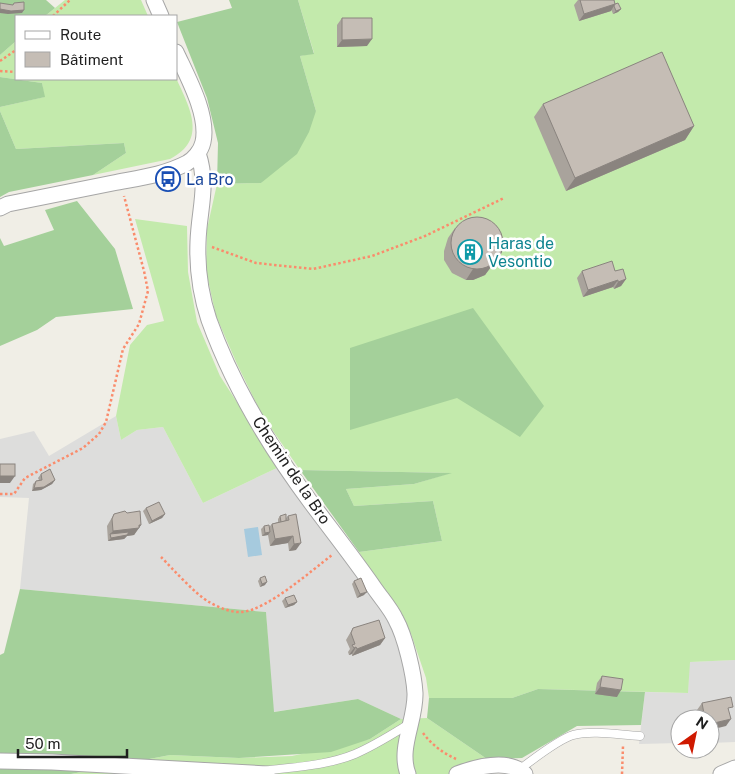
<svg xmlns="http://www.w3.org/2000/svg" width="735" height="774" font-family="'Public Sans',sans-serif">
<rect width="100%" height="100%" fill="#f0eee6"/>
<g fill="#dddddc">
<polygon points="116,416 121,440 137,430 163,427 203,503 279,467 377,598 392,625 405,663 412,697 409,719 401,719 358,699 273,712 266,612 20,589 29,498 0,497 0,439 34,431 49,456"/>
<polygon points="735,660 735,742 710,743 710,719 680,719 680,743 639,744 645,692 688,693 689,662"/>
</g>
<g fill="#c3eaac">
<polygon points="65,0 141,0 148,16 45,16"/>
<polygon points="298,0 735,0 735,660 690,662 688,693 538,689 512,698 429,698 426,678 411,634 359,552 442,541 433,501 354,506 346,489 414,484 450,473 300,470 262,415 237,364 216,316 206,271 207,229 217,184 261,183 316,111 300,56 314,53"/>
<path d="M16 41V79L176 78C190 108 208 140 170 159L93 175 126 153 124 143 16 149 0 111V107L44 97 42 83 0 77V55Z"/>
<polygon points="135,219 187,226 188,272 197,322 220,376 279,467 203,503 163,427 137,430 121,440 116,416 130,345 147,325 164,321"/>
<polygon points="427,718 487,759 453,774 71,774 170,755 239,758 292,756 370,739 401,719"/>
</g>
<g fill="#a4d09a">
<polygon points="0,0 46,0 55,8 45,16 16,16 16,41 0,55"/>
<polygon points="229,0 298,0 314,54 300,56 316,111 309,132 297,154 261,183 217,184 218,143 207,98 177,22 232,8"/>
<polygon points="0,77 42,83 45,97 0,107"/>
<polygon points="0,111 16,149 124,143 126,153 93,175 9,192 0,197"/>
<polygon points="77,201 115,249 133,309 56,317 37,330 0,346 0,238 4,246 54,230 45,210"/>
<polygon points="473,308 544,406 520,437 457,398 350,430 350,348"/>
<polygon points="300,470 452,473 414,484 346,489 354,506 433,501 442,541 359,552"/>
<polygon points="20,589 266,612 274,712 358,699 401,719 370,739 331,752 239,758 170,755 71,774 0,774 0,655 4,653"/>
<polygon points="538,689 645,692 641,725 577,726 522,758 487,759 427,718 429,698 512,698"/>
</g>
<polygon fill="#a6cade" points="258,527 262,555 248,557 244,529"/>
<g fill="none" stroke-linecap="round" stroke-linejoin="round">
<defs>
<g id="service">
<path d="M520 769C534 759 557 740 573 735 594 730 619 735 640 736"/>
<path d="M263 771C293 767 326 766 355 754 374 746 391 735 409 724"/>
</g>
<g id="minor">
<polyline points="154,0 161,16"/>
<path d="M198 153C209 186 199 209 198 242 197 267 201 296 209 320 232 384 271 449 312 504 333 532 355 560 375 589 382 599 391 609 396 620 405 636 414 674 415 693 416 720 398 748 408 774"/>
<path d="M0 208 8 204C43 197 78 190 113 183 138 178 164 175 187 163 194 159 201 151 203 142 209 115 187 76 176 52"/>
<polyline points="0,761 52,762 267,774"/>
<path d="M457 774C476 767 508 758 525 774"/>
<polyline points="721,774 735,768"/>
</g>
</defs>
<use href="#service" stroke="#a6a6a6" stroke-width="9"/>
<use href="#minor" stroke="#a6a6a6" stroke-width="17"/>
<g stroke="#fa8c6c" stroke-width="2.5" stroke-dasharray="2.5 2.5" stroke-linecap="butt">
<polyline points="53,16 70,0"/>
<polyline points="0,61 16,50"/>
<polyline points="0,71 16,72"/>
<polyline points="212,247 256,263 313,269 372,256 425,236 504,198"/>
<polyline points="0,494 14,494 25,478 83,448 99,434 106,422 123,349 139,324 148,291 144,271 124,196"/>
<path d="M161 557C173 569 195 594 209 602 218 607 231 613 242 612 267 610 311 571 332 555"/>
<path d="M423 733C432 745 443 753 456 759"/>
<polyline points="622,774 623,746"/>
</g>
<use href="#service" stroke="#fff" stroke-width="8"/>
<use href="#minor" stroke="#fff" stroke-width="15"/>
</g>
<g fill="#a9a39c">
<polygon points="578,0 614,0 615,4 621,9 618,12 613,14 611,9 611,11 579,21 574,5"/>
<polygon points="342,18 367,46 337,47 337,25"/>
<polygon points="543,104 694,126 685,140 566,191 534,117"/>
<polygon points="455,228 502,252 485,275 473,280 466,280 452,273 444,260 444,251 448,238"/>
<polygon points="582,271 615,271 626,279 621,286 614,289 613,287 583,297 577,278"/>
<polygon points="41,474 55,480 52,484 41,490 32,491 33,484 36,481 39,480 38,478"/>
<polygon points="146,508 165,514 162,518 149,524 143,511"/>
<polygon points="114,514 141,525 134,535 127,536 124,539 108,541 107,526"/>
<polygon points="280,516 286,518 288,516 296,550 289,551 288,543 270,546 268,535 262,536 261,529 264,526 269,527 272,524 278,522 278,519"/>
<polygon points="260,578 265,585 260,587 258,581"/>
<polygon points="354,581 364,595 357,598 352,584"/>
<polygon points="285,598 297,602 294,605 285,608 282,601"/>
<polygon points="353,628 385,638 380,645 352,656 352,654 349,655 348,652 350,649 346,640"/>
<polygon points="602,676 617,697 595,694 597,683"/>
<polygon points="702,703 729,712 726,726 710,719 698,719 699,718 697,710"/>
</g>
<g fill="#8a847f">
<polygon points="615,4 611,11 579,21 584,14"/>
<polygon points="0,9 24,10 22,13 8,14 0,13"/>
<polygon points="621,9 618,12 613,14 616,11"/>
<polygon points="372,39 367,46 337,47 342,40"/>
<polygon points="694,126 685,140 566,191 575,178"/>
<polygon points="502,252 485,275 473,280 466,280 473,269"/>
<polygon points="626,279 621,286 614,289 618,282"/>
<polygon points="618,280 613,287 583,297 588,290"/>
<polygon points="0,476 15,476 10,483 0,483"/>
<polygon points="55,480 52,484 41,490 32,491 34,488"/>
<polygon points="165,514 162,518 149,524 152,521"/>
<polygon points="139,525 141,525 134,535 127,536 124,539 108,541 111,538 110,534 113,531"/>
<polygon points="270,532 268,535 262,536 265,533"/>
<polygon points="293,536 288,543 270,546 275,539"/>
<polygon points="301,543 296,550 289,551 294,544"/>
<polygon points="267,582 265,585 260,587 262,584"/>
<polygon points="367,592 364,595 357,598 360,594"/>
<polygon points="297,602 294,605 285,608 288,605"/>
<polygon points="385,638 380,645 352,656 357,649"/>
<polygon points="356,647 352,654 349,655 354,648"/>
<polygon points="600,687 621,690 617,697 595,694"/>
<polygon points="731,719 726,726 710,730 710,724"/>
</g>
<g fill="#c5bdb5" stroke="#8a847f">
<polygon points="580,0 614,0 615,4 584,14"/>
<polygon points="24,2 24,10 11,11 0,9 0,3 13,5 14,3"/>
<polygon points="618,3 621,9 616,11 614,6 615,4"/>
<polygon points="342,18 372,18 372,39 342,40"/>
<polygon points="662,52 694,126 575,178 543,104"/>
<circle cx="477" cy="243" r="26"/>
<polygon points="612,261 615,271 623,269 626,279 618,282 618,280 588,290 582,271"/>
<rect x="0" y="464" width="15" height="12"/>
<polygon points="50,469 55,480 44,487 34,488 36,481 42,480 41,474"/>
<polygon points="159,502 165,514 152,521 146,508"/>
<polygon points="125,511 127,513 140,511 141,525 139,525 139,528 113,531 112,519 114,514"/>
<polygon points="286,514 286,521 281,522 280,516"/>
<polygon points="296,514 301,543 294,544 293,536 275,539 272,524 289,520 288,516"/>
<polygon points="269,525 270,532 265,533 264,526"/>
<polygon points="129,532 127,535 111,538 110,534"/>
<polygon points="265,576 267,582 262,584 260,578"/>
<polygon points="361,578 367,592 360,594 354,581"/>
<polygon points="294,595 297,602 288,605 285,598"/>
<polygon points="379,620 385,638 357,649 356,647 354,648 352,645 355,644 351,633 353,628"/>
<polygon points="602,676 623,679 621,690 600,687"/>
<polygon points="731,697 733,707 728,708 731,719 710,724 710,719 705,719 702,703"/>
</g>
<defs>
<symbol id="bus-ring" viewBox="-11 -11 22 22"><circle r="9.5" fill="#fff" stroke="#1a4fb4" stroke-width="1.5"/><path d="M-5-6H5V4H4V6H2V4H-2V6H-4V4H-5ZM-3.5-4V0h7V-4ZM-3.5 1.2v1.5H-2V1.2ZM2 1.2v1.5H3.5V1.2Z" fill="#1a4fb4"/></symbol>
<symbol id="building-ring" viewBox="-11 -11 22 22"><circle r="9.5" fill="#fff" stroke="#0f9aa8" stroke-width="1.5"/><path d="M-4-6H4V6H1V3H-1V6H-4ZM-2.5-4.3h1.7v1.8h-1.7ZM.8-4.3h1.7v1.8H.8ZM-2.5-1h1.7V.8h-1.7ZM.8-1h1.7V.8H.8Z" fill="#0f9aa8"/></symbol>
</defs>
<g fill-rule="evenodd">
<use href="#bus-ring" x="154" y="165" width="28" height="28"/>
<use href="#building-ring" x="456" y="238" width="28" height="28"/>
</g>
<g text-anchor="middle" stroke-width="5" stroke-linejoin="round" paint-order="stroke">
<g font-size="16" fill="#164399" stroke="#fff" text-anchor="start">
<text x="186" y="185">La Bro</text>
</g>
<g font-size="16" fill="#0d838f" stroke="#fff" text-anchor="start">
<text x="488" y="249">Haras de<tspan x="488" dy="18">Vesontio</tspan></text>
</g>
<g font-size="16" fill="#1f1f1f" stroke="#fff">
<text transform="translate(292 470) rotate(56)" y="6">Chemin de la Bro</text>
</g>
</g>
<rect x="15" y="15" width="162" height="65" fill="#ffffff" stroke="#a5a5a5"/>
<rect x="25" y="31" width="25" height="8" fill="#ffffff" stroke="#a5a5a5"/>
<text x="60" y="40" font-size="15" fill="#1f1f1f">Route</text>
<rect x="25" y="52" width="25" height="15" fill="#c5bdb5" stroke="#a5a5a5"/>
<text x="60" y="65" font-size="15" fill="#1f1f1f">Bâtiment</text>
<g transform="translate(695 734) rotate(33)"><circle r="24" fill="#ffffff" stroke="#a5a5a5"/>
<path d="M0-4L9 19L0 12L-9 19Z" fill="#cf1900"/>
<text y="-8" font-size="14" font-weight="bold" text-anchor="middle" fill="#1f1f1f">N</text>
</g>
<path d="M18 749v8h109v-8" fill="none" stroke="#1f1f1f" stroke-width="2.5"/>
<text x="25" y="749" font-size="15" fill="#1f1f1f" stroke="#ffffff" stroke-width="4" paint-order="stroke">50 m</text>
</svg>
